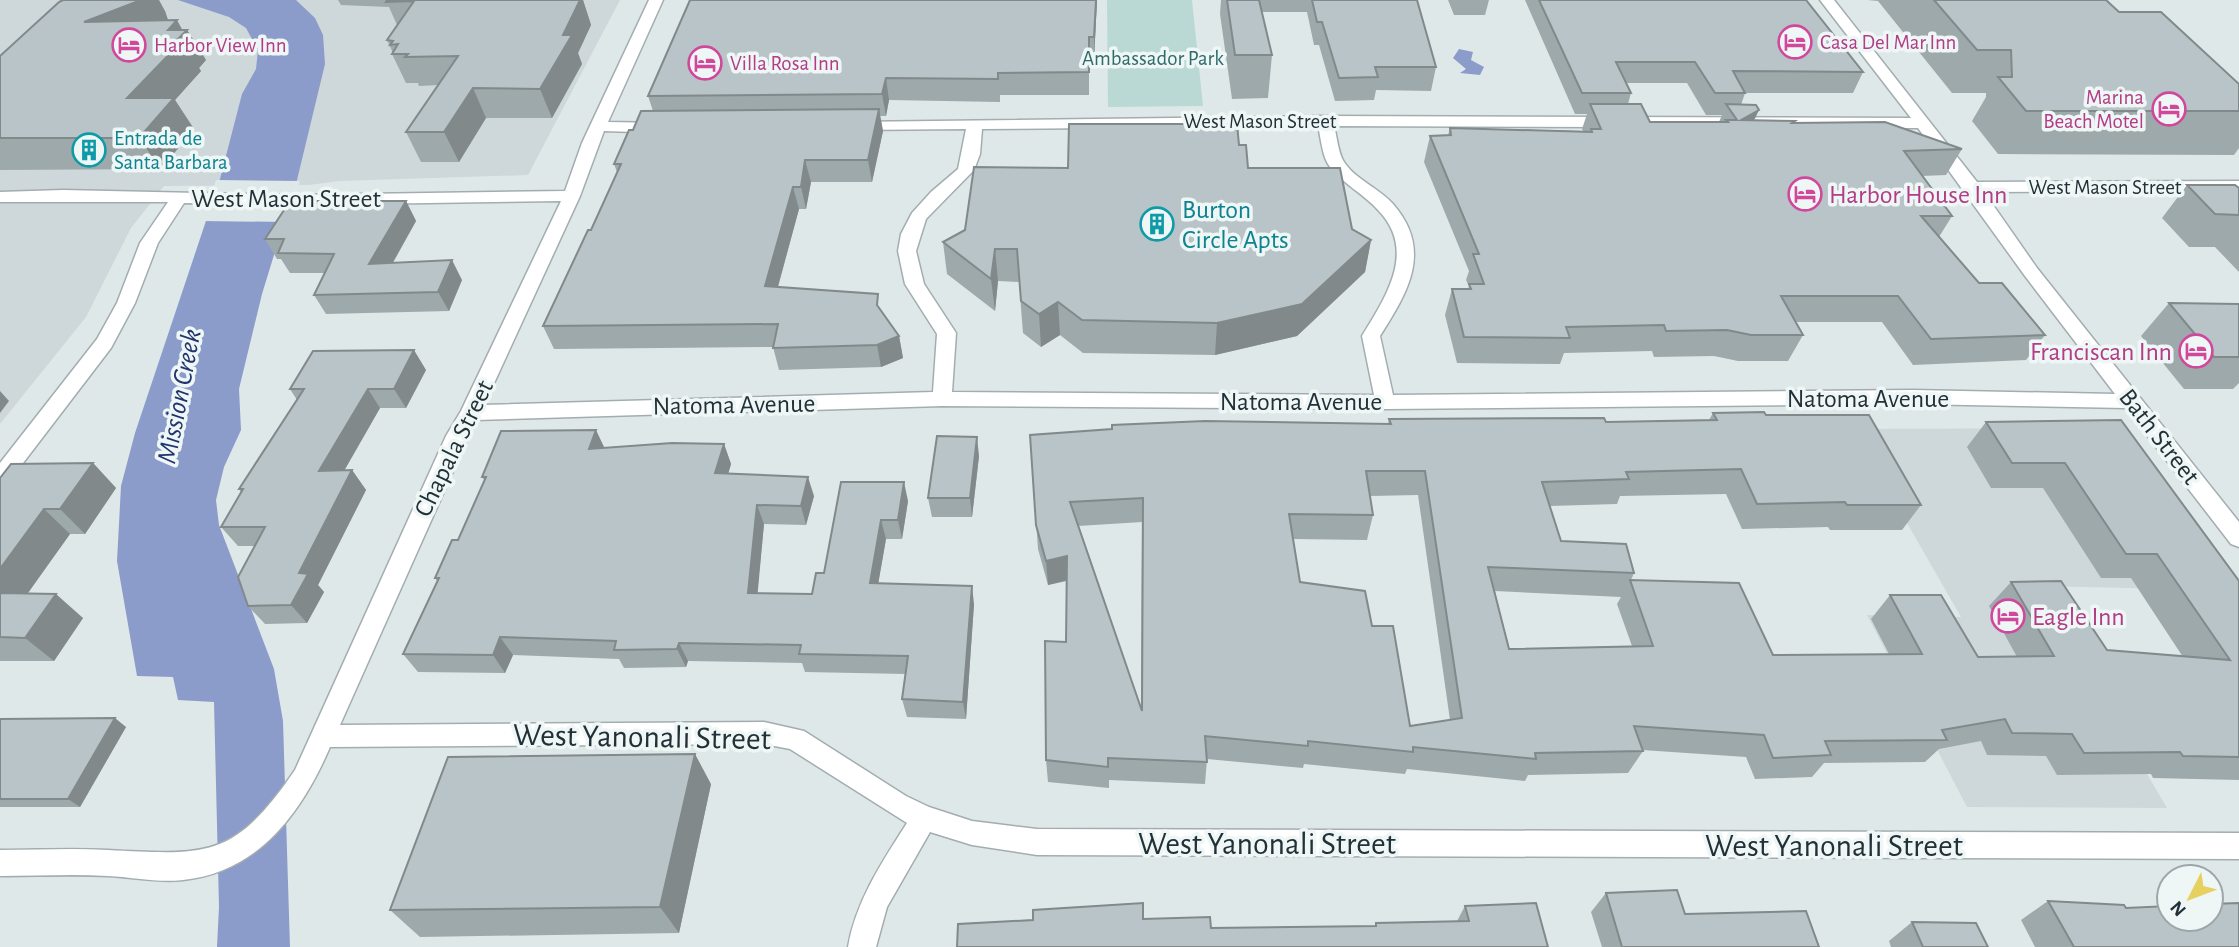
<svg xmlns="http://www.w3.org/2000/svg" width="2239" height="947" font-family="'Alegreya Sans',sans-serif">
<rect width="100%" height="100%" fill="#dfe8e9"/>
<g fill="#ced7d9">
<polygon points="0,0 620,0 528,175 339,181 309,185 164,186 131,228 86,317 0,424"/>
<polygon points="2102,428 2219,590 2037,586 2167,808 1967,807 1867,615 1961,617 1853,429"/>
</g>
<polygon fill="#bad9d4" points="1107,0 1192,0 1203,106 1108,107"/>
<g fill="#8b9ccb">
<polygon points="178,0 296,0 315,18 323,35 325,64 297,180 262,294 239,389 241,430 224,467 216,500 219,525 274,669 283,721 290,947 217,947 219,907 214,702 178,700 173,677 137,676 117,561 121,486 135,433 220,179 242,94 256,69 258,50 246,28 229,17"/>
<polygon points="1459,49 1473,52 1471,60 1484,67 1480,75 1460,73 1466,69 1453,58"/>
</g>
<polygon fill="#dfe8e9" points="216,180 300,181 288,222 202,221"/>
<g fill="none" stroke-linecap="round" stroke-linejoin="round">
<defs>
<path id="street" d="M649 0H663L608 122 663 123 671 128 663 133 604 131 580 196 484 405 933 392 937 334 905 284 898 251 901 234 912 213 931 192 958 169 966 129 856 130 848 125 850 122 1325 116 1911 118 1820 0H1834L1977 182 2239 181V191L1984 192 2037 268 2239 522V547L2231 544 2126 408 1913 404 1385 409 942 406 476 420 340 725 764 722 804 731 906 796 929 807 972 821 1037 829 2239 833V859L1037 855 972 845 930 832 887 907 876 947H848C856 901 882 862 907 823L790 749 764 744 330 747C302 812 259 872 183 880 158 883 132 877 108 876 72 874 36 876 0 876V850C36 850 72 848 108 850 208 855 234 859 295 770L446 436 461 411 561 201 296 205 184 203 158 243 135 303 111 348 7 484 0 486V463L97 339 117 303 140 243 168 202H0V192L63 190 296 195 565 191 582 143ZM1318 126C1321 138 1322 157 1330 167 1343 184 1364 194 1378 210 1418 251 1385 298 1362 336L1374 395 952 392 956 333 924 284 916 251 926 219 974 170 980 154 982 129ZM1334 126 1918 128 2025 276 2115 394 1913 390 1393 395 1380 336C1407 293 1434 251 1393 204 1380 189 1355 179 1344 162 1338 153 1337 136 1334 126Z"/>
</defs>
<use href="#street" stroke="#a3adb0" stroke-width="3"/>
<use href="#street" fill="#fff" fill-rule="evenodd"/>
</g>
<g fill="#9ea9ab" fill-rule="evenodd">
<polygon points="338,0 583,0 591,25 578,53 582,64 552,118 486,118 459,162 421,162 406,132 438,85 419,86 418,83 406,83 392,54 393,53 387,40 397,25 389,7 341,5"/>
<polygon points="1097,0 1094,59 1089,59 1089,95 1000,95 1000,102 889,100 886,116 880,116 883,131 872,182 811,182 806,209 799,209 778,287 881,311 899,336 903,358 881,367 779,370 773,347 554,349 543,326 591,230 617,172 614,164 653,111 648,96"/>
<polygon points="1221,0 1417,0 1436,67 1431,91 1376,90 1374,100 1335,101 1319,45 1314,45 1307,12 1262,12 1272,55 1268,98 1232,99 1220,14"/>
<polygon points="1448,0 1489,0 1485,15 1454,15"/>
<path d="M1525 0H1806L1863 72 1853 93H1745L1741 105 1754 120 1794 123 1962 149 1946 175 1922 176 1952 216 1939 237 1979 283 2045 335 2026 360 1913 365 1882 322H1795L1803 335 1788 361H1738L1714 356 1654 357 1652 351 1564 353 1560 364 1457 363 1445 315 1452 289H1468L1469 286 1466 280 1469 271 1424 162 1430 136 1448 135 1450 128 1583 131 1582 129 1587 114H1575ZM1626 83H1687L1706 115H1722L1719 122H1650L1628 104 1631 93Z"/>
<polygon points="1867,0 2106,0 2119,12 2239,84 2239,148 2234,155 1998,154 1972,121 1986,97 1986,93 1952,93 1878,1"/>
<polygon points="165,11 168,20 183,30 187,30 206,60 199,68 201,71 175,100 194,129 161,169 0,170 0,56"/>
<polygon points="1239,145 1248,168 1371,240 1365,272 1297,336 1215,355 1083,353 1060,335 1041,347 1023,333 1019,282 998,281 995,311 947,274 943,242 965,230 1068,168"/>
<polygon points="2187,185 2239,188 2239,272 2215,247 2189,247 2162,218"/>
<polygon points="406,201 416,221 393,263 462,280 449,311 326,314 314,295 325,273 290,273 281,259 277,259 265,239"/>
<polygon points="2169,303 2239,304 2239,383 2233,389 2184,389 2141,336"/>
<polygon points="426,370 406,408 380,408 344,471 352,470 366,490 318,585 324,592 307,623 265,624 248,606 255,546 238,546 221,527 241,492 239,489 297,400 290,389"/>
<path d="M1713 413 1766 415 1921 505 1902 530H1830L1828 527 1742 529 1726 494 1620 496 1617 504 1550 506 1561 541 1634 573 1631 580 1773 655 1889 654 1871 619 1890 595 1978 657H2017L1989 606 2011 582 2107 650 2183 657 2131 578H2101L2043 488H1991L1967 447 1986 422 2121 420 2239 581V780L2153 778 2151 774 2057 775 2046 756 1987 755 1981 741 1939 749 1925 762 1824 763 1812 777 1755 779 1746 757 1642 750 1643 751 1628 773 1528 775 1525 781 1407 769 1405 774 1304 764 1303 768 1207 759 1205 784 1109 780V788L1048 782 1046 760 1066 642 1067 581 1048 585 1038 549 1030 435 1388 424 1389 419 1606 422 1709 420ZM1418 495 1450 720 1410 726 1372 626 1300 582 1293 539 1367 540 1373 515 1370 496ZM1142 522 1141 710 1078 526ZM1495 591 1621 597 1617 604 1632 646 1509 649Z"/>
<polygon points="724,444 731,464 728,473 814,496 806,525 764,524 757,593 812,594 824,573 841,482 908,501 902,539 886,539 878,584 974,604 966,719 907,717 902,699 906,674 805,672 802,663 688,661 686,667 624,668 619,659 513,655 505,673 418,672 403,654 437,581 435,578 458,540 485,481 482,477 604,448"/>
<polygon points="979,456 972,517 932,517 928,498"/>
<polygon points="93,463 116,488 85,534 70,534 27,593 83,618 54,661 0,661 0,478"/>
<polygon points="0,719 126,727 80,807 0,807"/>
<polygon points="711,784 679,933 420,937 390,910"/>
<polygon points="1606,893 1685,914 1819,947 1602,947 1591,912"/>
<polygon points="2048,901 2126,908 2239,947 2035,947 2021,920"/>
<polygon points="1465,906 1548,947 957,947 1143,919 1211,928 1374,926 1376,923 1457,921"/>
<polygon points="1912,922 1988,947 1891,947 1889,941"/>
</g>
<g fill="#81898b">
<polygon points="141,0 159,0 165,11 170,26 84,22"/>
<polygon points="580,0 583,0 591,25 578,53 582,64 552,118 540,89 563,35"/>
<polygon points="1096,0 1097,0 1094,59 1094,37"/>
<polygon points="177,20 184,33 187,30 206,60 199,68 201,71 175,100 194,129 161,169 139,138 127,98 168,30"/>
<polygon points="886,78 889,100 886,116 882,94"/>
<polygon points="473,88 486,118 459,162 444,132"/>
<polygon points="879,109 883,131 872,182 868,160"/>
<polygon points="1759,110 1747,135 1741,120"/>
<polygon points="805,160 811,182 806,209 801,187"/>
<polygon points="793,187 799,209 772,308 765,286"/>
<polygon points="406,201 416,221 381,283 369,264"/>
<polygon points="1371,240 1365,272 1297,336 1215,355 1217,323"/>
<polygon points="995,249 998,281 995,311 991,279"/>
<polygon points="452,260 462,280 449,311 438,292"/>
<polygon points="1058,302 1060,335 1041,347 1039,314"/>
<polygon points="899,336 903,358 881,367 877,345"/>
<polygon points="414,350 426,370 406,408 394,389"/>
<polygon points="368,389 380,408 333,490 319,471"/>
<polygon points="0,391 9,401 0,413"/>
<polygon points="596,430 605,449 589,449"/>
<polygon points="977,437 979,456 972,517 970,498"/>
<polygon points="724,444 731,464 723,492 715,473"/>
<polygon points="93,463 116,488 85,534 60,509"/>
<polygon points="352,470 366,490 318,585 324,592 307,623 291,605 299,573"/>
<polygon points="808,477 814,496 806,525 801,506"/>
<polygon points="904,482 908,501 902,539 898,520"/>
<polygon points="757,505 764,524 756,611 748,593"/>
<polygon points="44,509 70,534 11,617 0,608 0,569"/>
<polygon points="881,520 886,539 875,602 870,583"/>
<polygon points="1067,556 1068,580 1048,585 1046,561"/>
<polygon points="972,586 974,604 966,719 963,702"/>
<polygon points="56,594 83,618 54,661 25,638"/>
<polygon points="500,637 513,655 505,673 493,655"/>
<polygon points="679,643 688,661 686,667 677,649"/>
<polygon points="115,718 126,727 80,807 68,799"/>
<polygon points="695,754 711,784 679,933 660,907"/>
</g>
<g fill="#b8c4c7" stroke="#81898b" stroke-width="2" fill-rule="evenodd">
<polygon points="63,0 141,0 84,22 177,20 168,30 187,30 176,41 182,41 127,98 174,98 139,138 0,138 0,56 59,2"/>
<polygon points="387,0 580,0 563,35 572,35 540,89 473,88 444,132 406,132 458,56 405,57 408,54 392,54 398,44 390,45 393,41 387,40 414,1 386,2"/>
<polygon points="690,0 1096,0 1094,37 1089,37 1089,72 998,73 998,79 886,78 882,94 648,96"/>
<polygon points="1227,0 1259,0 1272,55 1235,55"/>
<polygon points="1312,0 1417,0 1436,67 1375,67 1378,77 1339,78 1322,22 1317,22"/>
<polygon points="1539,0 1806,0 1863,72 1733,71 1745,93 1715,93 1695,62 1616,62 1631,93 1582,93"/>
<polygon points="1934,0 2106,0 2119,12 2161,12 2239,84 2239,111 2026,111 1998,77 2012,77 2011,50 1977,50"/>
<polygon points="1590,104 1641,104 1650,122 1728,122 1726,120 1737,120 1726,104 1756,105 1759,110 1741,120 1795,121 1792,123 1885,122 1962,149 1904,151 1952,216 1921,216 1979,283 2002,283 2045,335 1931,339 1898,296 1781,296 1803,335 1751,335 1727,330 1666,331 1664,325 1566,327 1570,338 1464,337 1452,289 1471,289 1469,284 1484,284 1473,254 1479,254 1430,136 1451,135 1450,128 1592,132 1591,129 1601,129"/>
<polygon points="879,109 868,160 805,160 801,187 793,187 765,286 878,294 877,305 899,336 877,345 773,348 778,324 543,326 588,230 591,230 621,164 614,164 629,130 633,130 641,111"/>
<polygon points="1069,124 1237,124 1239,145 1246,145 1248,168 1340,168 1352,229 1371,240 1302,304 1217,323 1082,320 1058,302 1039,314 1021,301 1017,249 995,249 991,279 943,242 965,230 974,167 1068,168"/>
<polygon points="2187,185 2235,185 2239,188 2239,215 2215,214"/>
<polygon points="290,201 406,201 369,264 452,260 438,292 314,295 334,254 278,253 284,239 265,239"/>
<polygon points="2169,303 2239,304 2239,357 2214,357"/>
<polygon points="414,350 394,389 368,389 319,471 352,470 299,573 308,574 291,605 248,606 238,577 265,527 221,527 243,489 239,489 304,389 290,389 313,351"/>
<path d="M1764 412 1766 415H1869L1921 505H1847L1845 502 1757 504 1741 469 1626 472 1629 479 1542 482 1561 541 1626 544 1634 573 1488 567 1509 649 1653 646 1630 580 1739 583 1773 655 1922 654 1890 595H1941L1978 657 2054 656 2011 582 2061 581 2107 650 2230 660 2157 554H2126L2065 463H2012L1986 422 2121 420 2239 581V757L2183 756 2180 752 2084 753 2072 734 2012 733 2005 719 1942 730 1947 740 1825 741 1831 755 1773 758 1764 735 1634 726 1643 751 1535 753 1536 759 1413 747V752L1308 741V746L1205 736 1207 762 1108 758V767L1046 760 1045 641 1066 642 1067 556 1046 561 1036 525 1030 435 1112 429V425L1205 421 1391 424 1389 419 1604 418 1606 422 1717 420 1713 413ZM1366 471H1425L1462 718 1410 726 1393 626H1372L1365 591 1300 582 1289 514 1373 515ZM1143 498 1142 711 1070 502Z"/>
<polygon points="596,430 589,449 672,443 724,444 715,473 808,477 801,506 757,505 748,593 812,594 816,573 824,573 841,482 904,482 898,520 881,520 870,583 972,586 963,702 902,699 908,656 799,654 801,645 679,643 677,649 614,650 616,641 500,637 493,655 403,654 439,578 435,578 452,540 458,540 486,477 482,477 501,431"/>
<polygon points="937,436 977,437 970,498 928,498"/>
<polygon points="93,463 60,509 44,509 0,569 0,478 11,464"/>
<polygon points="0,593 56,594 25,638 0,637"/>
<polygon points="115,718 68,799 0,799 0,719"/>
<polygon points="695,754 660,907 390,910 448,757"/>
<polygon points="1677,890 1685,914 1806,911 1819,947 1622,947 1606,893"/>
<polygon points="2048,901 2124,905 2126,908 2169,906 2169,919 2211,919 2211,904 2239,903 2239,947 2074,947"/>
<polygon points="1143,903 1143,919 1210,917 1211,928 1376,926 1376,923 1469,921 1465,906 1536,903 1548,947 957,947 958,924 1033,920 1033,910"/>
<polygon points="1912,922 1976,923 1988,947 1923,947"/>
</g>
<defs>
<symbol id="hotel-ring" viewBox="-11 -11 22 22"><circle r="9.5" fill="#eff6f6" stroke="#d1479c" stroke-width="1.5"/><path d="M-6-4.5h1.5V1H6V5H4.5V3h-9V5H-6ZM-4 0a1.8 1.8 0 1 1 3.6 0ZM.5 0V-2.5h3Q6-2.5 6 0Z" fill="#d1479c"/></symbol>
<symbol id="building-ring" viewBox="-11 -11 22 22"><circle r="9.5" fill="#eff6f6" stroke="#0f9aa8" stroke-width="1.5"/><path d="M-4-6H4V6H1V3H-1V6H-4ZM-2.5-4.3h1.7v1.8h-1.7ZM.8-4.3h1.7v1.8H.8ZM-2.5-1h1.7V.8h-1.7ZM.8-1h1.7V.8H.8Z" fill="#0f9aa8"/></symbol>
</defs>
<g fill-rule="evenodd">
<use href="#hotel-ring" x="1776" y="23" width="38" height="38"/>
<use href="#hotel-ring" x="110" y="26" width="38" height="38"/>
<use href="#hotel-ring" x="686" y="44" width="38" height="38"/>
<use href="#hotel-ring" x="2150" y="90" width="38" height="38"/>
<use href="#building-ring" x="70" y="131" width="38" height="38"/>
<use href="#hotel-ring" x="1786" y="175" width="38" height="38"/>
<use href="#building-ring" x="1138" y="205" width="38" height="38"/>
<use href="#hotel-ring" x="2177" y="332" width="38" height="38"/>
<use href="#hotel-ring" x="1989" y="597" width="38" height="38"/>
</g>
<g text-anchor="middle" stroke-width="7" stroke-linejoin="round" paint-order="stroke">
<g font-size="21" fill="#b23c85" stroke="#eff6f6" text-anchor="start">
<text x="1820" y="49">Casa Del Mar Inn</text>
<text x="154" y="52">Harbor View Inn</text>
<text x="730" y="70">Villa Rosa Inn</text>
<text x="2144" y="104" text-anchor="end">Marina<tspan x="2144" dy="24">Beach Motel</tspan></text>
</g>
<g font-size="21" fill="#2f6b6a" stroke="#eff6f6">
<text x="1153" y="65">Ambassador Park</text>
</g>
<g font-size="21" fill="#223138" stroke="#eff6f6">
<text x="1260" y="128">West Mason Street</text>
<text x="2105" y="194">West Mason Street</text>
</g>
<g font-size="21" fill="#0d838f" stroke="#eff6f6" text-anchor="start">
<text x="114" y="145">Entrada de<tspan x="114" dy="24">Santa Barbara</tspan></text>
</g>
<g font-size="26" fill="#b23c85" stroke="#eff6f6" text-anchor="start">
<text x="1829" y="203">Harbor House Inn</text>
<text x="2172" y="360" text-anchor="end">Franciscan Inn</text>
<text x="2032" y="625">Eagle Inn</text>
</g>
<g font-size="26" fill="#223138" stroke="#eff6f6">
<text x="286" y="207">West Mason Street</text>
<text x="1868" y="407">Natoma Avenue</text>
<text x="1301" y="410">Natoma Avenue</text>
<text transform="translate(734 404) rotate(-1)" y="9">Natoma Avenue</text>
<text transform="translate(2160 436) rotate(52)" y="9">Bath Street</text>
<text transform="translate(453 448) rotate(-64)" y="9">Chapala Street</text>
</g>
<g font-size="26" fill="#0d838f" stroke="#eff6f6" text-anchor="start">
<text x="1182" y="218">Burton<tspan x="1182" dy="30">Circle Apts</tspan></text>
</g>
<g font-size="28" font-style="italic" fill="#21346e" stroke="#eff6f6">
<text transform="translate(178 396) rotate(-79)" y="10">Mission Creek</text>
</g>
<g font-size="32" fill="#223138" stroke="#eff6f6">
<text transform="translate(642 736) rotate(1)" y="11">West Yanonali Street</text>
<text x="1267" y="854">West Yanonali Street</text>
<text x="1834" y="856">West Yanonali Street</text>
</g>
</g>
<g transform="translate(2190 898) rotate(228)"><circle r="33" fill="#eff6f6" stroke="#9da7aa" stroke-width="2"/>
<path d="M0-5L12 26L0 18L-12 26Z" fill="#e6d060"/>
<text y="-10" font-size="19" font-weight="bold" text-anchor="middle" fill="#223138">N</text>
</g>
</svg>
